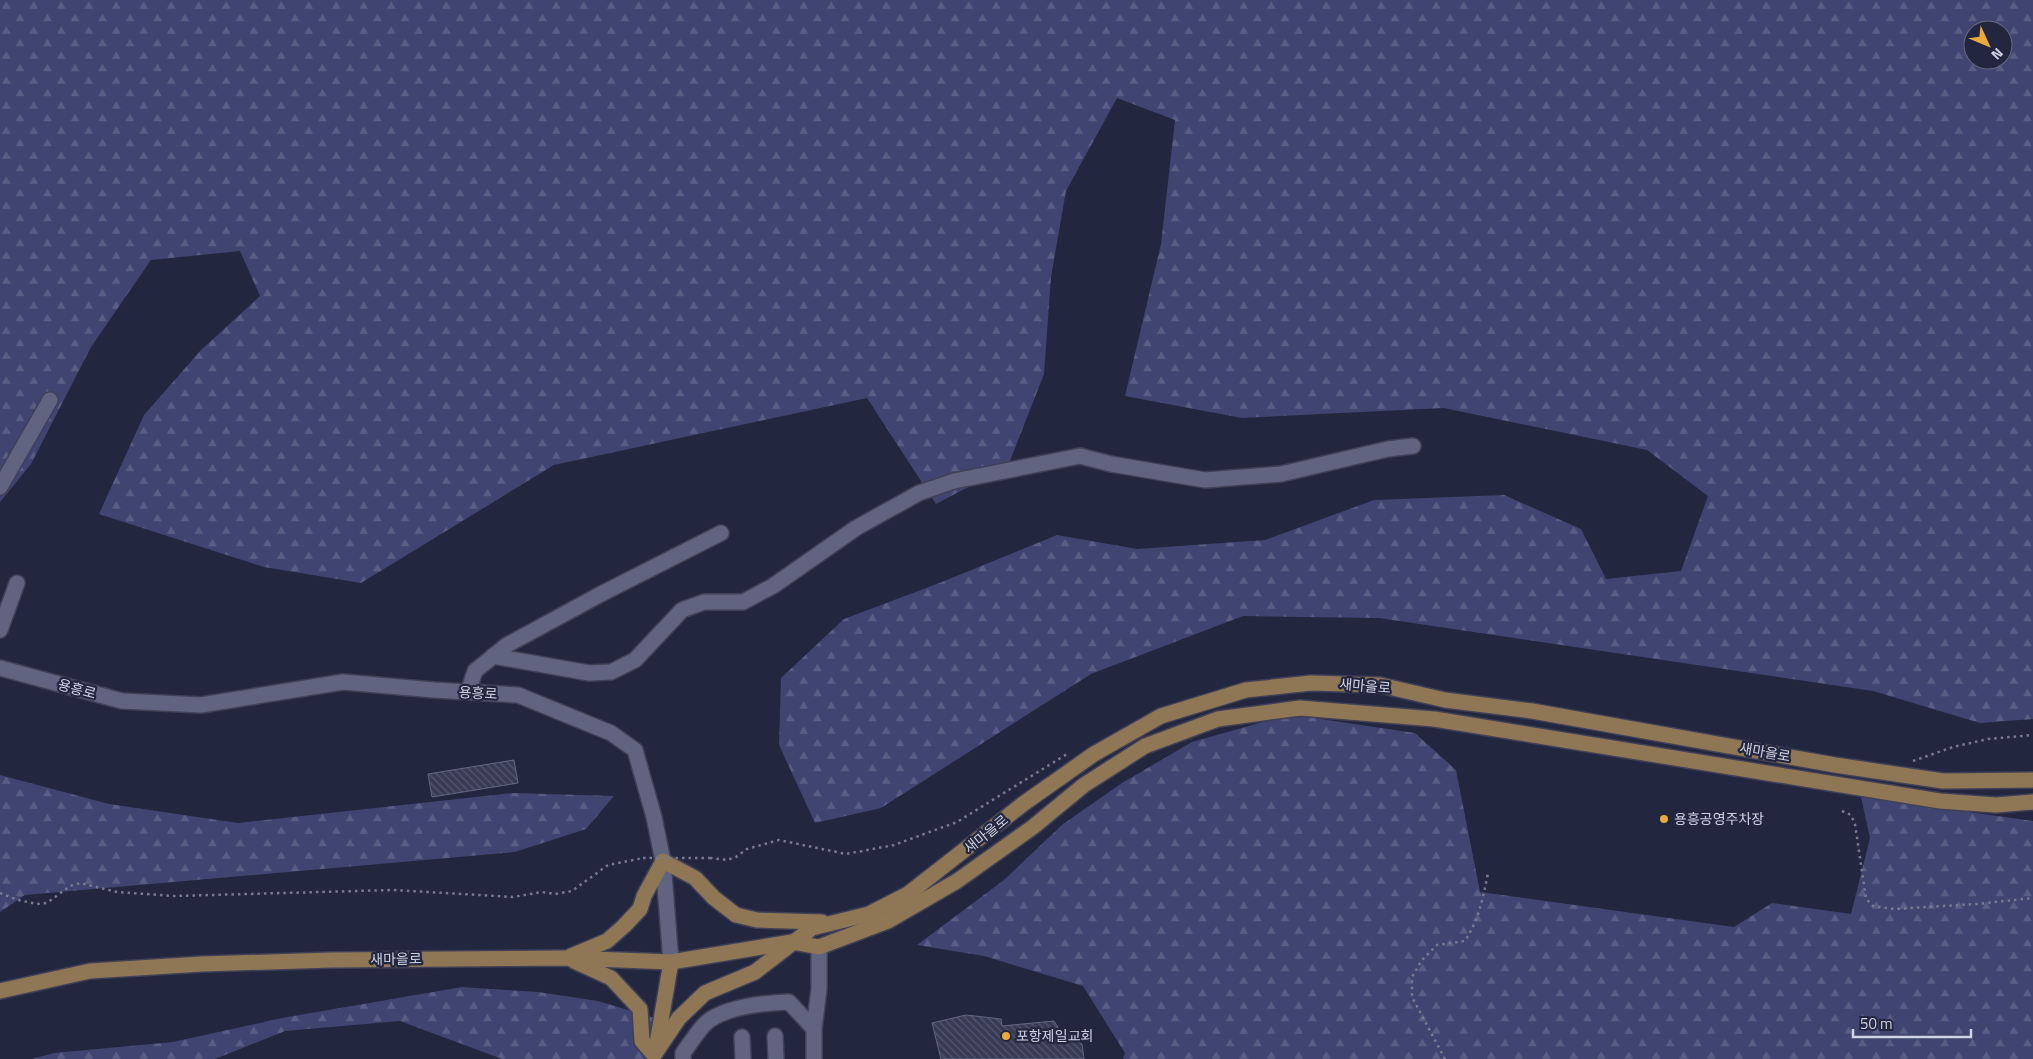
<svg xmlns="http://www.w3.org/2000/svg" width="2033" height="1059" font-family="'Titillium Web','Noto Sans KR',sans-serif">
<defs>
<pattern id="forest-firs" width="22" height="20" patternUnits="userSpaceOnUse" patternTransform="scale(1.25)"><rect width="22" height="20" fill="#3f4471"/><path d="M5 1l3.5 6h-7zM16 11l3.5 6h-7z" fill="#5a5e85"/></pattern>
<pattern id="building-back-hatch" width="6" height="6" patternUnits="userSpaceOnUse" patternTransform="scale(1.25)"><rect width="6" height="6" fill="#373b55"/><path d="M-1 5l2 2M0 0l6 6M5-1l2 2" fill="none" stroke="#53566d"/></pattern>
</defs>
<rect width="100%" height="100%" fill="#23263f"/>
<g fill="url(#forest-firs)" fill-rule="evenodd">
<path d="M0 0H2033V719L1980 723 1873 691 1379 618 1243 616 1091 674 881 808 815 823 779 745 781 678 844 619 942 582 1057 535 1137 549 1265 540 1374 500 1504 495 1581 529 1606 579 1681 571 1708 496 1647 450 1444 408 1242 418 1125 396 1161 244 1175 120 1117 98 1066 191 1051 277 1044 374 1008 466 936 504 867 398 554 465 361 583 264 567 99 514 144 415 201 350 260 296 240 251 151 260 91 347 31 464 0 502ZM1973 30H2003V60H1973Z"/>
<polygon points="1307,717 1415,733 1456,770 1480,892 1734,927 1772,903 1851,914 1870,838 1861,797 2033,821 2033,1059 1123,1059 1125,1053 1083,986 984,956 917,945 1004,880 1063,824 1122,783 1192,742 1277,718"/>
<polygon points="0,775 109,804 238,823 513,793 614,796 586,829 515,852 25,895 0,912"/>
<polygon points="462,987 538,992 598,1001 658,1019 654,1059 502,1059 400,1021 285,1031 215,1059 32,1059 54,1053 173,1042 282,1018"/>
</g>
<g fill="url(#building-back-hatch)" stroke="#646885">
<polygon points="514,760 518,783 432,797 428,774"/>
<polygon points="966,1015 1001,1019 1002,1026 1054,1021 1061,1032 1077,1032 1076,1041 1082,1044 1084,1059 941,1059 932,1023"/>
</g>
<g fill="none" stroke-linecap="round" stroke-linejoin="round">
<defs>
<g id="minor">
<polyline points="0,487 50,400"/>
<polyline points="0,630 17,583"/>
<polyline points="493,656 589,673 611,672 635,660 682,610 704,602 743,602 773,586 856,528 919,493 954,481 1080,456 1111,464 1205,480 1281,474 1388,449 1413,446"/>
<polyline points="0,668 122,701 201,705 343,682 434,690 518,695 611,733 635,750 654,817 663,861 671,962"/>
<polyline points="468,692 475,671 507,645 601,594 721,533"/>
<polyline points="814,1029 819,989 819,947"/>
<polyline points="775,1036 776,1059"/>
<polyline points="742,1037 743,1059"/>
<path d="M683 1059V1053C690 1044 698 1030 707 1022 727 1006 764 1003 789 1002L814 1029V1059"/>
</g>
<g id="major">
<polyline points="571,956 607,941 624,926 640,909 644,896 663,861 695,878 714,898 736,915 757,920 822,922"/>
<polyline points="574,961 611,978 640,1009 642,1041 654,1055"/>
<polyline points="0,991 90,971 202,964 332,960 568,958 671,962 792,942 819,947 888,921 957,881 1033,827 1084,785 1145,746 1218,719 1300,708 1434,719 1940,801 1996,805 2033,802"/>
<polyline points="656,1049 671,962"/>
<polyline points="654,1055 679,1018 705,993 755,972 812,928 869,914 908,894 1023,804 1094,754 1161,716 1246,690 1311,683 1380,685 1445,700 1532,711 1835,765 1943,781 2033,780"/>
</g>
</defs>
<use href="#minor" stroke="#404157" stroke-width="18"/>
<use href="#major" stroke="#404157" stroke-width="18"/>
<g stroke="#787b90" stroke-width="2.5" stroke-dasharray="2.5 4" stroke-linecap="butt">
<polyline points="1913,761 1953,747 1988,739 2033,735"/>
<polyline points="1842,811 1851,815 1855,824 1866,899 1873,906 1894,909 1976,904 2033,898"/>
<polyline points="710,858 727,860 736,857 747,849 779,840 846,854 894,845 957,822 1067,754"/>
<polyline points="0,893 18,900 37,904 47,903 70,886 80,883 117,892 174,896 393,890 513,897 542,892 555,894 572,891 608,865 643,858"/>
<path d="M1445 1059 1412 997V977L1422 960 1437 945 1465 941C1479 919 1483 898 1488 873"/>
</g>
<use href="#minor" stroke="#606480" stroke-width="15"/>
<use href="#major" stroke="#8f7655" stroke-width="15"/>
<polyline stroke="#787b90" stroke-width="2.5" stroke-dasharray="2.5 4" stroke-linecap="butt" points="643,858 710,858"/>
</g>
<g fill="#eaaa39" stroke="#23263f" stroke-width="2">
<circle cx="1664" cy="819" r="5"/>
<circle cx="1006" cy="1036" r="5"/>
</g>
<g text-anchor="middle" stroke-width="4.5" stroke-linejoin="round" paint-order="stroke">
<g font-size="14" fill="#d0d3e4" stroke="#23263f">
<text transform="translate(1365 686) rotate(5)" y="5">새마을로</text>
<text transform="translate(77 689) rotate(15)" y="5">용흥로</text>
<text transform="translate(478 693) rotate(3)" y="5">용흥로</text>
<text transform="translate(1765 752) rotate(10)" y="5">새마을로</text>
<text transform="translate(986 834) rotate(-39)" y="5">새마을로</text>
<text transform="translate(396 959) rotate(-1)" y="5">새마을로</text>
</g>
<g font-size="14" fill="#d0d3e4" stroke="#23263f" text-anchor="start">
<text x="1674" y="824">용흥공영주차장</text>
<text x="1016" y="1041">포항제일교회</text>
</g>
</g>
<g transform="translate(1988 45) rotate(134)"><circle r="24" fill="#23263f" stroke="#686b81"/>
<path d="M0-4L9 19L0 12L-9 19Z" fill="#eaaa39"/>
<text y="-8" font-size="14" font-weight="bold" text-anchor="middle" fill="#d0d3e4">N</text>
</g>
<path d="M1853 1029v8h118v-8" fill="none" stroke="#d0d3e4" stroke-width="2.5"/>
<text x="1860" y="1029" font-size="15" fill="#d0d3e4" stroke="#23263f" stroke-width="4" paint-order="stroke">50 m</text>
</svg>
